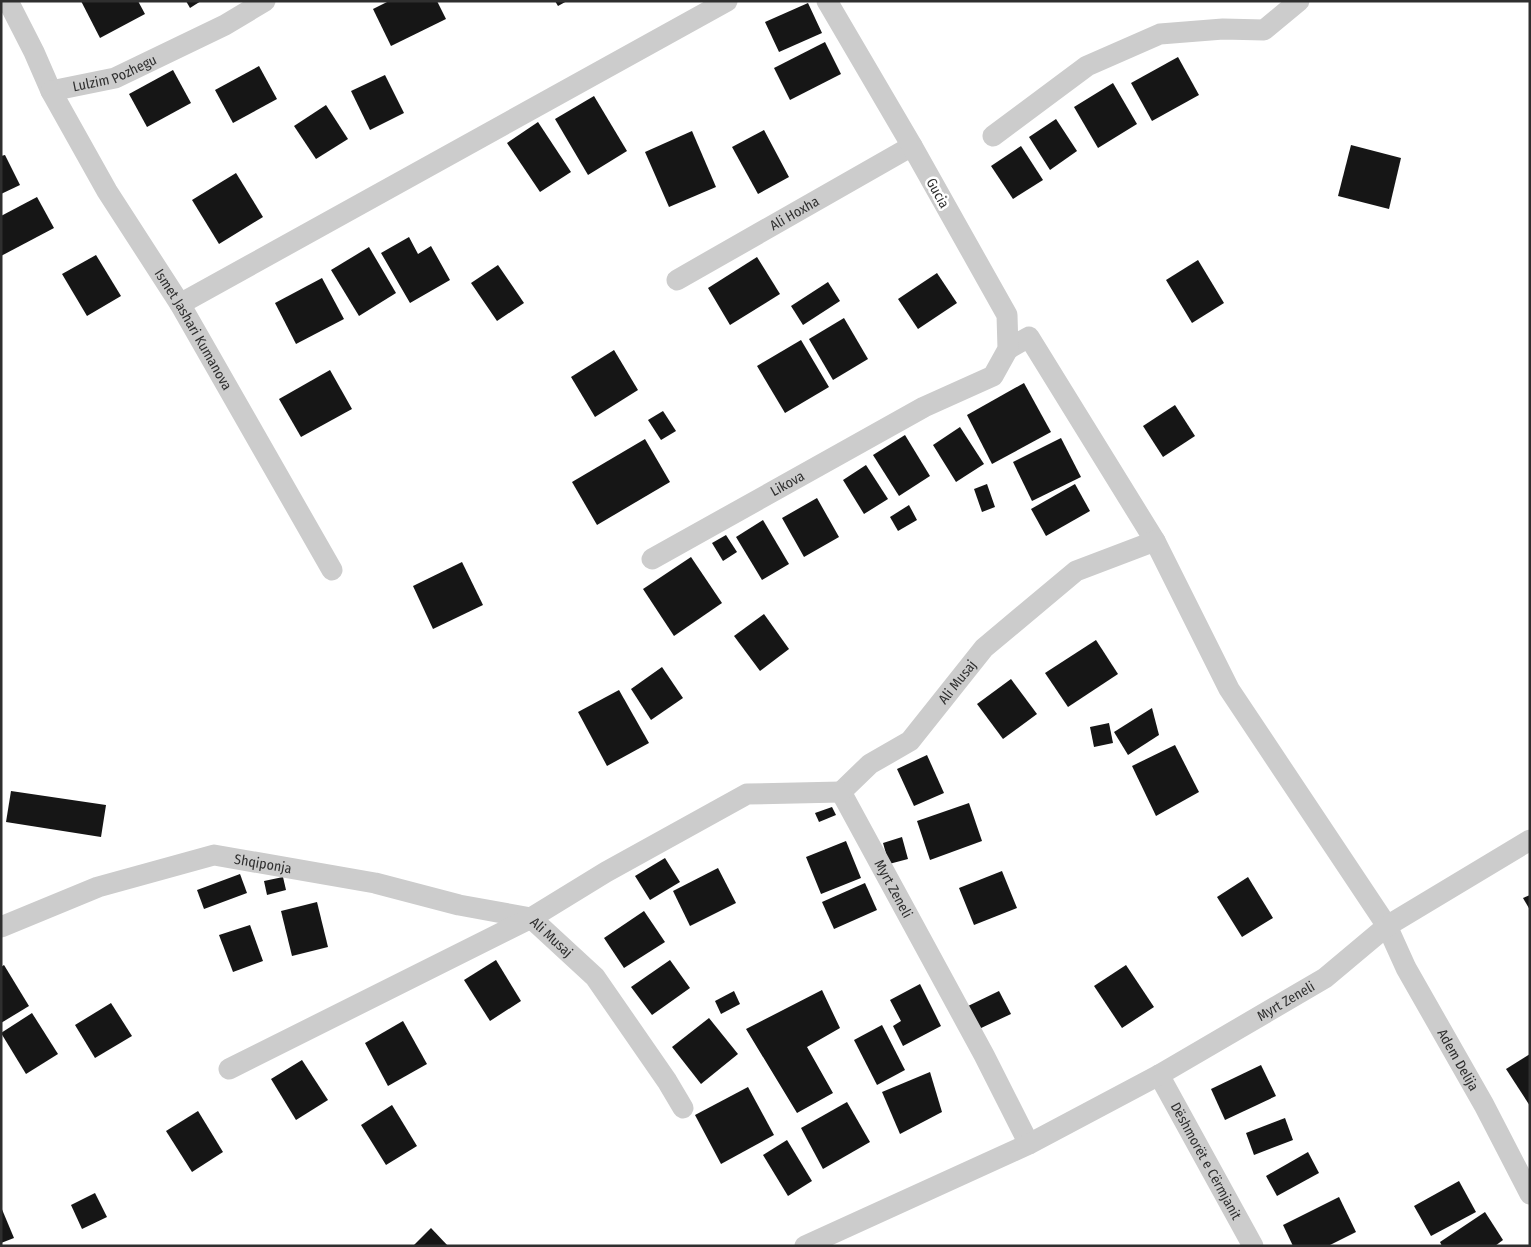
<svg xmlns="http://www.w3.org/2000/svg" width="1531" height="1247" font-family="'Fira Sans Condensed',sans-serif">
<rect width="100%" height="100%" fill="#fff"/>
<g fill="#161616">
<polygon points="81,1 138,1 145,14 100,38"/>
<polygon points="186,1 201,1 190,8"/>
<polygon points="389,1 437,1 446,19 391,46 373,9"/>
<polygon points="555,1 567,1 558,6"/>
<polygon points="808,3 822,33 779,52 765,22"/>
<polygon points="825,42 841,74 790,100 774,68"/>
<polygon points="1178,57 1199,95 1152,121 1131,83"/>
<polygon points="259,66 277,99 233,123 215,90"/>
<polygon points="173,70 191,103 147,127 129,94"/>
<polygon points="385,75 404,113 370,130 351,91"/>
<polygon points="1113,83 1137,124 1098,148 1074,107"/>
<polygon points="594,96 627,151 588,175 555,119"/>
<polygon points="326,105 348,139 316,159 294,126"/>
<polygon points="1056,119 1077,151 1050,170 1029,137"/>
<polygon points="538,122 571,172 540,192 507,143"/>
<polygon points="764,130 789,177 758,194 732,147"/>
<polygon points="692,131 716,187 669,207 645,152"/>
<polygon points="1351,145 1401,158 1389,209 1338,196"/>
<polygon points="1021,146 1043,180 1013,199 991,166"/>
<polygon points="5,155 20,185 1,194 1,156"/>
<polygon points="236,173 263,217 219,244 192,200"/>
<polygon points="37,197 54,228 1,256 1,216"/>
<polygon points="409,237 418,254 431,246 450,280 410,303 381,253"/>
<polygon points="369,247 396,293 359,316 331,270"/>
<polygon points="96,255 121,296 87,316 62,274"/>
<polygon points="757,257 780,294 730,325 708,288"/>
<polygon points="1198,260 1224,303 1192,323 1166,280"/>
<polygon points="498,265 524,303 497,321 471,283"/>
<polygon points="937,273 957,303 918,329 898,299"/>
<polygon points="322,278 344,319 296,344 275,303"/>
<polygon points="828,282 840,301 803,325 791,306"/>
<polygon points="844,318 868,359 833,380 809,339"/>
<polygon points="801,340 829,387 785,413 757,366"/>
<polygon points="614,350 638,390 595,417 571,377"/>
<polygon points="330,370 352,409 301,437 279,399"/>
<polygon points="1024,383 1051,432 992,464 967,415"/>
<polygon points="1175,405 1195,436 1163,457 1143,426"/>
<polygon points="663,411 676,431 661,440 648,420"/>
<polygon points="960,427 984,464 956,482 933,445"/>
<polygon points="905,435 930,476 899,496 873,455"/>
<polygon points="1061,438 1081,477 1032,501 1013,462"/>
<polygon points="645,439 670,482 597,525 572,482"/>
<polygon points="866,465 888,499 864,514 843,480"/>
<polygon points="987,484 995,507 982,512 974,489"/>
<polygon points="1075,484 1090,511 1046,536 1031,509"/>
<polygon points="817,498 839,537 804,557 782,518"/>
<polygon points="909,505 917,520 898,531 890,517"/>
<polygon points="763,520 789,564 762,580 736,537"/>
<polygon points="726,535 737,552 723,561 712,543"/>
<polygon points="691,557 722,603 674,636 643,589"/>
<polygon points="462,562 483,605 433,629 413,586"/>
<polygon points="764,614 789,649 760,671 734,636"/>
<polygon points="1096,640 1118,674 1068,707 1045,673"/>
<polygon points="662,667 683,698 651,720 631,689"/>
<polygon points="1011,679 1037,714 1003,739 977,704"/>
<polygon points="619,690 649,743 607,766 578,712"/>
<polygon points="1152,708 1159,735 1128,755 1114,732"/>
<polygon points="1109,723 1113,743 1094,747 1090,727"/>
<polygon points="1175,745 1199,792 1156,816 1132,766"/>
<polygon points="927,755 944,793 914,806 897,769"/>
<polygon points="11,791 106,805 101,837 6,822"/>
<polygon points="969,803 982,841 930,860 917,821"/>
<polygon points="832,807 836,815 819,822 815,813"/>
<polygon points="902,837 908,859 889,864 883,843"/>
<polygon points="846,841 861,878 821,894 806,857"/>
<polygon points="665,858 680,882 650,900 635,876"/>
<polygon points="718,868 736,903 690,926 673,891"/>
<polygon points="1002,871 1017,908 974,925 959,888"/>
<polygon points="240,874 247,893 204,909 197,890"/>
<polygon points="283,877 286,890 267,895 264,881"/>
<polygon points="1248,877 1273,918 1242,937 1217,897"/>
<polygon points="865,883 877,910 834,929 822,902"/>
<polygon points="1530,895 1530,910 1523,898"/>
<polygon points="317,902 328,947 292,956 281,911"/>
<polygon points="644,911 665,942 624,968 604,938"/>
<polygon points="250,925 263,961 233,972 219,935"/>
<polygon points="496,960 521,1001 490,1021 464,980"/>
<polygon points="670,960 690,988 652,1015 631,987"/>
<polygon points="4,965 29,1006 1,1023 1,967"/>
<polygon points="1126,965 1154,1007 1122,1028 1094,986"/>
<polygon points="920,984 941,1026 903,1046 893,1026 901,1021 890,1000"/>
<polygon points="822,990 840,1028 807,1047 833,1093 797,1113 746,1029"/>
<polygon points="734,991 740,1004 721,1014 715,1001"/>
<polygon points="999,991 1011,1014 979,1029 968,1006"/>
<polygon points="111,1003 132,1036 95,1058 75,1025"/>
<polygon points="32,1013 58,1054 26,1074 1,1033"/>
<polygon points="709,1018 738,1054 701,1084 672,1047"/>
<polygon points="403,1021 427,1064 388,1086 365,1043"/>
<polygon points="882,1025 905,1070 877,1085 854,1040"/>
<polygon points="1530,1054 1530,1106 1506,1069"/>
<polygon points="302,1060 328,1100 296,1120 271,1079"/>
<polygon points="1261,1065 1276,1096 1225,1120 1211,1089"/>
<polygon points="930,1072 942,1112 900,1134 882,1092"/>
<polygon points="748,1087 774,1135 721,1164 695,1115"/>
<polygon points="847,1102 870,1142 823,1169 801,1128"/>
<polygon points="392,1105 417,1146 386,1165 361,1125"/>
<polygon points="198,1111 223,1152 192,1172 166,1131"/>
<polygon points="1285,1118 1293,1140 1254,1155 1246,1133"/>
<polygon points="787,1140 812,1181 788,1196 763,1155"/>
<polygon points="1308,1152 1319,1173 1277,1196 1266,1176"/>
<polygon points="1459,1181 1476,1212 1431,1236 1414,1206"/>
<polygon points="95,1193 107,1217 82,1229 71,1205"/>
<polygon points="1339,1197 1356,1232 1328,1246 1293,1246 1283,1225"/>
<polygon points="1,1207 14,1238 1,1243"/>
<polygon points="1485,1212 1503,1240 1495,1246 1442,1246 1440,1242"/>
<polygon points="431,1228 448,1246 413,1246"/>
</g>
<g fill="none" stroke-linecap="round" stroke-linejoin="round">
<g stroke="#ccc" stroke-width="21">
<path id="s1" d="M8 1 34 52 51 91 115 78 225 25 265 1"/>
<path id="s2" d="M51 91 107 191 180 304 332 570"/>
<polyline points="993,136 1087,66 1160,34 1223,29 1264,30 1299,1"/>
<path id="s3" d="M677 280 912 146"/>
<polyline points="180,304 727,1"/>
<path id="s4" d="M1008 349 1029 337 1155 541 1229 689 1387 926 1406 968 1484 1105 1530 1194"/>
<path id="s5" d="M652 559 924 407 993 376 1008 349 1007 315 912 146 827 1"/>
<path id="s6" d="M841 792 870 764 910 741 984 648 1076 571 1155 541"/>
<path id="s7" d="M841 792 984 1055 1029 1144"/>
<path id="s8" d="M531 918 595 977 667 1081 683 1108"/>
<path id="s9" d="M1 927 98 887 214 855 375 883 459 905 531 918"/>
<polyline points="229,1069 531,918 606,872 747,794 841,792"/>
<path id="s10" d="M1159 1075 1253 1246"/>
<path id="s11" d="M805 1246 1029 1144 1159 1075 1325 978 1387 926 1530 840"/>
</g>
</g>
<g text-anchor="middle" stroke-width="5" stroke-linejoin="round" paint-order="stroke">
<g font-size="14" fill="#2f2f2f" stroke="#fff">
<text dy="5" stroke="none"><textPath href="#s1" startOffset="166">Lulzim Pozhegu</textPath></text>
<text transform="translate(938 193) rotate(61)" y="5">Gucia</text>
<text dy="5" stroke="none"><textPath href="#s3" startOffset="135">Ali Hoxha</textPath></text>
<text dy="5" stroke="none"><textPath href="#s2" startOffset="278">Ismet Jashari Kumanova</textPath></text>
<text dy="5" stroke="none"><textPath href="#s5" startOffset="155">Likova</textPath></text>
<text dy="5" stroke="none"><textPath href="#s6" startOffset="162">Ali Musaj</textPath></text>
<text dy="5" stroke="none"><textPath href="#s9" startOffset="275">Shqiponja</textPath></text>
<text dy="5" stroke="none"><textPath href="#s7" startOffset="110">Myrt Zeneli</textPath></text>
<text dy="5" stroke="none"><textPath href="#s8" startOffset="28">Ali Musaj</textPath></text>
<text dy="5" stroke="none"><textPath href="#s11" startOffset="540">Myrt Zeneli</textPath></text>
<text dy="5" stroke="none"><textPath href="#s4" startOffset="866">Adem Delija</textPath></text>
<text dy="5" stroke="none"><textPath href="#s10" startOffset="98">Dëshmorët e Cërmjanit</textPath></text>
</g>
</g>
<rect width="1531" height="1247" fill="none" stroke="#2f2f2f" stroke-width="5"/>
</svg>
